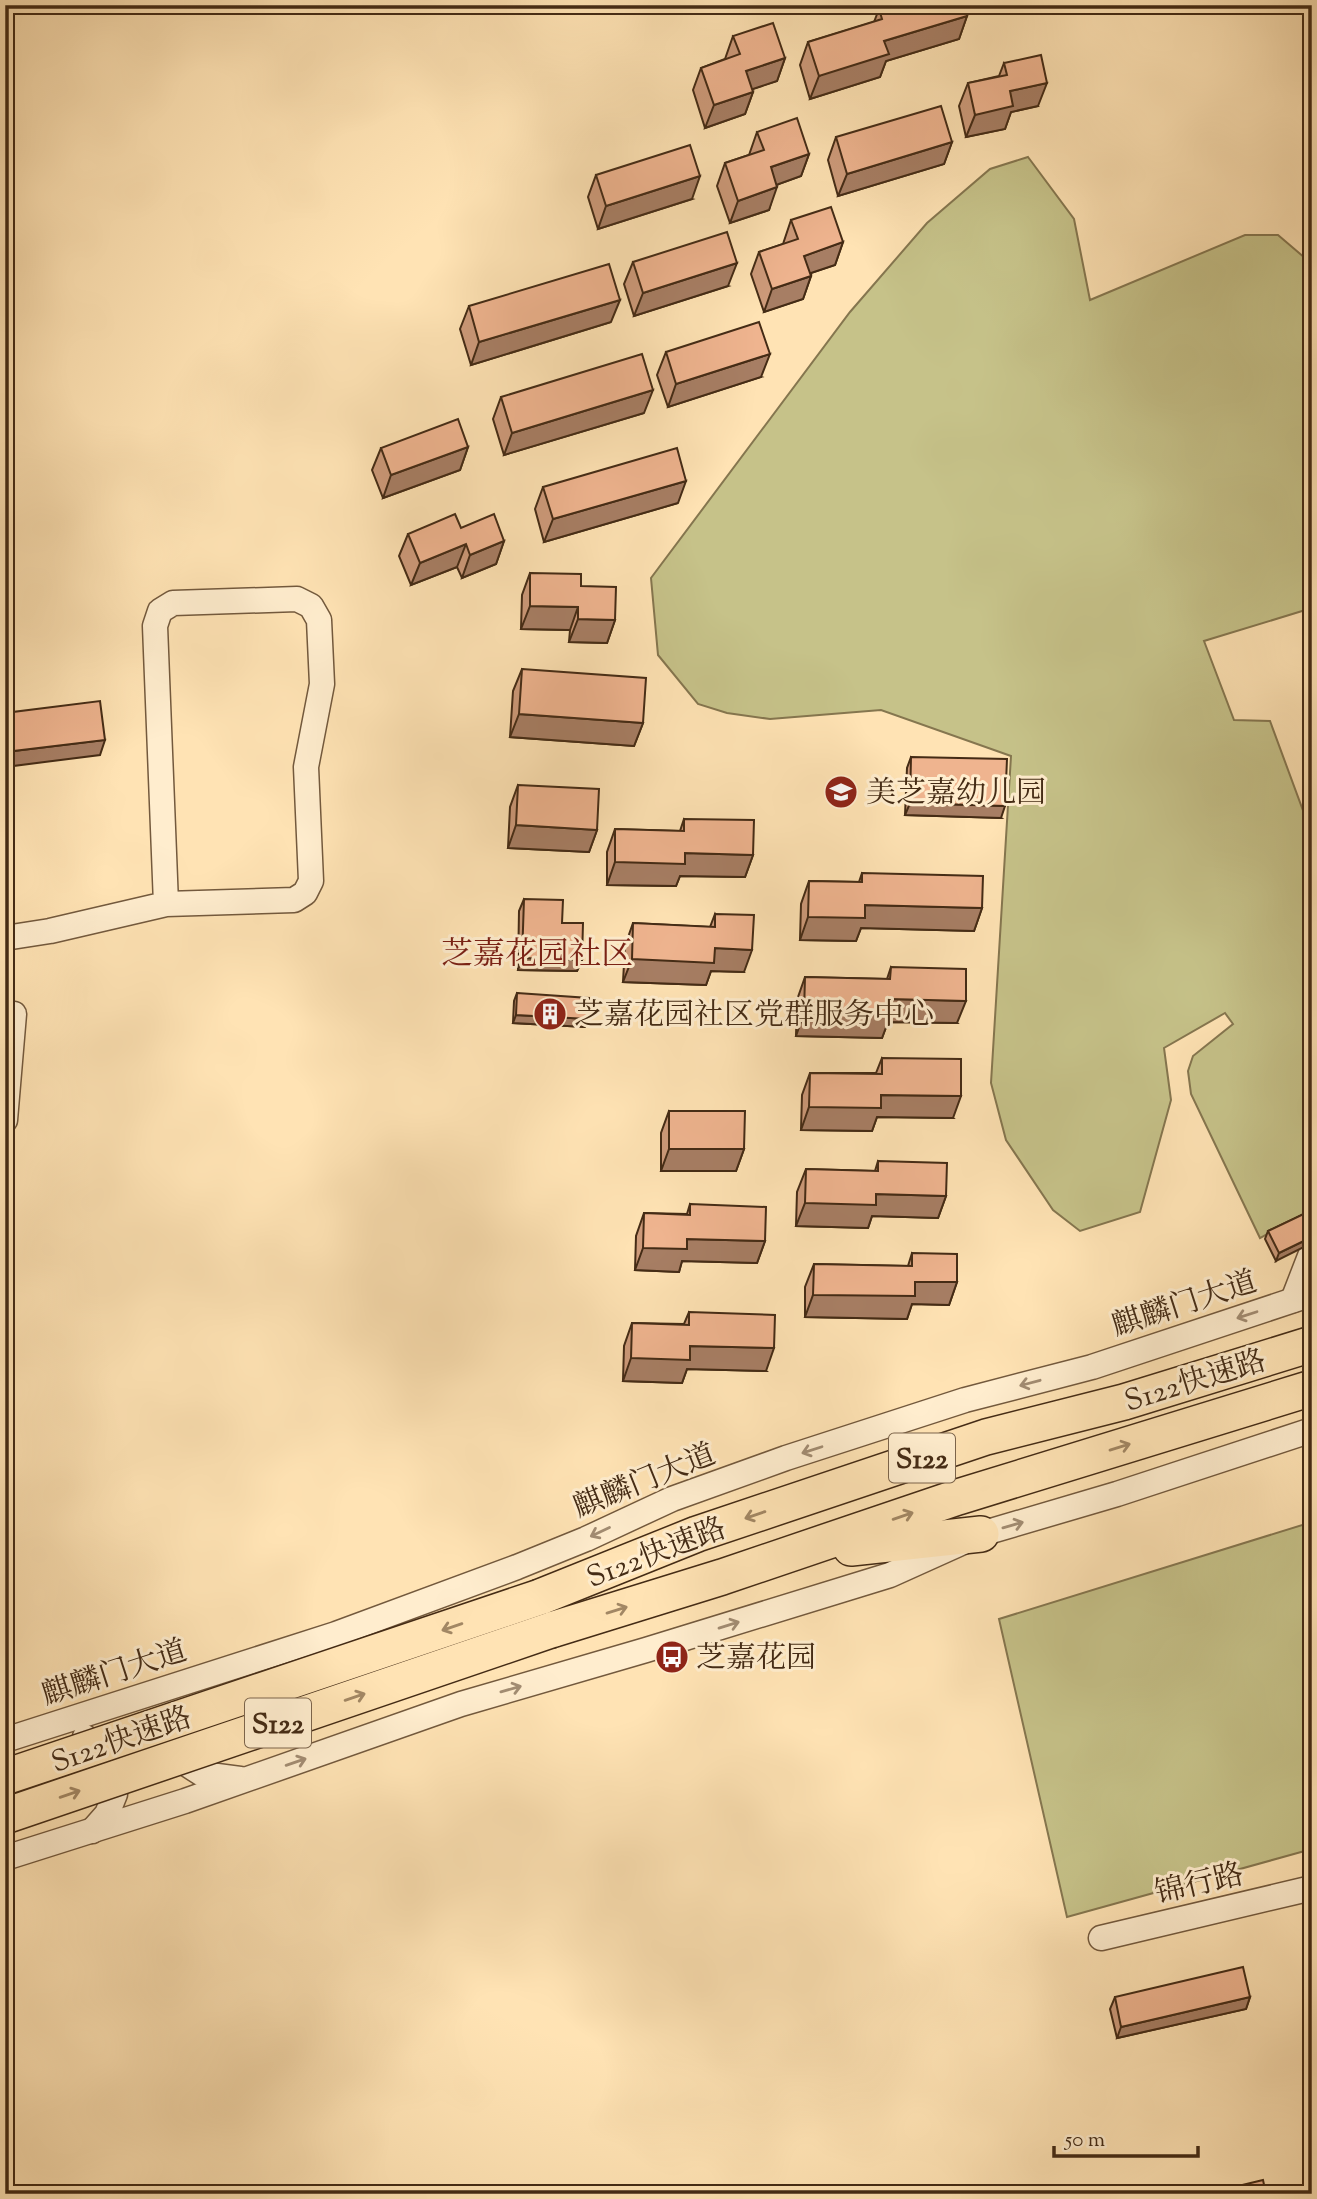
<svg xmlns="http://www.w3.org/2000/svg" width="1317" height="2199" font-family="'Sorts Mill Goudy','Noto Serif SC',serif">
<rect width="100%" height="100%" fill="#ffe3b4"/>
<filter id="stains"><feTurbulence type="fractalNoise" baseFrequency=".00286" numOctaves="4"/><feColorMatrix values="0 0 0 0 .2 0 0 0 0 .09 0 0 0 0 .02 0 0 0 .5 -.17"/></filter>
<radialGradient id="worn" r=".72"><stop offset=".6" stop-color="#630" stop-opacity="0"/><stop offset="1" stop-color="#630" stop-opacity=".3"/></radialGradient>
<g fill="#c6c289" stroke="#85764f" stroke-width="2">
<polygon points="1028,157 1074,219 1090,300 1245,235 1278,235 1312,264 1312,542 1304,550 1312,565 1312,608 1204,641 1234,720 1270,721 1312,835 1312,1209 1260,1238 1191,1094 1188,1071 1193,1056 1233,1024 1225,1013 1164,1048 1171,1100 1140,1212 1080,1231 1053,1210 1006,1140 991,1083 1011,756 881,710 770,719 727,713 698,704 658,655 651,578 850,312 927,223 990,169"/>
<polygon points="1312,1522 1312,1849 1067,1917 999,1619"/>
</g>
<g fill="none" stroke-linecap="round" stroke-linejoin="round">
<defs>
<g id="minor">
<polyline points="5,938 50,931 166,904 294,900 305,893 311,881 306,767 322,684 319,620 311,606 297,599 173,603 160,611 155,626 166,904"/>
<polyline points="5,1120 14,1014"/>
<polyline points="1293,1300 1312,1251"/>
<polyline points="85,1737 107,1762 115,1794 107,1814 92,1831"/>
<polyline points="5,1740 336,1634 517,1567 586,1539 672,1499 786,1458 965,1400 1092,1367 1312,1294"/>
<polyline points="168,1752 202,1774 240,1779"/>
<polyline points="5,1858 185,1801 461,1704 646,1650 890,1575 981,1534 1117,1494 1312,1430"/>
<polyline points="1101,1938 1312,1888"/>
</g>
<g id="highway">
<polyline points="851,1548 981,1534"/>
<polyline points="540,1597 697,1534 986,1437 1124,1402 1312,1344"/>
<polyline points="551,1630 722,1577 958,1497 1312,1388"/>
</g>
</defs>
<use href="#minor" stroke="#73593d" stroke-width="27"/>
<use href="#highway" stroke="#442b15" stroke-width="38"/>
<use href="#minor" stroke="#ffedce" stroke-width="24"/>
<use href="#highway" stroke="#ffe3b4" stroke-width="35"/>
<defs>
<g id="highway-bridge">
<polyline points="5,1777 540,1597"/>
<polyline points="5,1816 551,1630"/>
</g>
</defs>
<use href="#highway-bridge" stroke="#442b15" stroke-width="38" stroke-linecap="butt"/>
<use href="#highway-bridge" stroke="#ffe3b4" stroke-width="35"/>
</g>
<g fill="#ce9b7b" stroke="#442b15" stroke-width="2">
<polygon points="879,9 967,16 959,39 886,61 880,77 810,99 800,65 808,42 874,22"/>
<polygon points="733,36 785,58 777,81 752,89 753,92 745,114 705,128 693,90 701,68 725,59"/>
<polygon points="1004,63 1038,106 1011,112 1005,129 966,137 959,106 968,83 999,76"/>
<polygon points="757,132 809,154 801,176 776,185 769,210 730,223 717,186 725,163 749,155"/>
<polygon points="836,137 952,142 944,164 838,196 828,160"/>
<polygon points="596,175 692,199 598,229 588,197"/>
<polygon points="791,220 843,242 835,265 811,273 811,276 803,299 764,312 751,274 759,252 783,244"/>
<polygon points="633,262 728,286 634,316 624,284"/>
<polygon points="469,306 611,322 471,365 460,329"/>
<polygon points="666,352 761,377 668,407 657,375"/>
<polygon points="501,397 644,413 504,455 493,419"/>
<polygon points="468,447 460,470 383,498 372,470 381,448"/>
<polygon points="543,487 678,503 544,542 535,509"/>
<polygon points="408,534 504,541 496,564 462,578 457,567 411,585 399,556"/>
<polygon points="530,573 581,586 615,620 607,643 569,642 570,630 521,629 522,595"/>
<polygon points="522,669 643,723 634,746 510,737 513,691"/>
<polygon points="911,757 1001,818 905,815 907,768"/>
<polygon points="518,785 597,830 589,852 508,848 510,807"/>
<polygon points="684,819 753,855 745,877 680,876 676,886 607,885 607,852 615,829 680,831"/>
<polygon points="862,873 982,908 974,931 861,928 856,941 800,940 801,904 809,881 859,882"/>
<polygon points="524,899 562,923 582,960 577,971 518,970 519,911"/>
<polygon points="715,914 744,972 711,971 706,985 623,982 625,946 633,923 710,927"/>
<polygon points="891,967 957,1023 888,1022 882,1038 796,1036 797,1000 805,977 887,979"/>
<polygon points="517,993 588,1019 585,1027 513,1023 514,1001"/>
<polygon points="882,1058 953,1118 877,1117 872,1131 801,1130 802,1095 810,1073 876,1073"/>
<polygon points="669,1111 744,1149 736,1171 661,1171 661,1133"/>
<polygon points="878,1161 946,1196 938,1218 872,1216 868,1228 796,1226 797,1192 806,1169 875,1171"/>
<polygon points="690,1204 765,1241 757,1263 682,1261 679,1272 635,1270 636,1236 644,1213 687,1214"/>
<polygon points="1312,1210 1276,1261 1265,1239 1268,1231"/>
<polygon points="912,1253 957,1282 949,1305 912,1304 907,1319 805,1317 805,1287 814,1264 908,1266"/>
<polygon points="689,1312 766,1371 687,1369 682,1383 623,1381 624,1346 632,1323 684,1324"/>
<polygon points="1115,1997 1250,1997 1246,2009 1117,2038 1110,2009"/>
</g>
<g fill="#a77e64" stroke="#442b15" stroke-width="2">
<polygon points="781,5 791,5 780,9"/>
<polygon points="967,16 959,39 886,61 880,77 810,99 819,76 884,41"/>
<polygon points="785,58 777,81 738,94 746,71"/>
<polygon points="1047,83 1038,106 1011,112 1005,129 966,137 975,115 1010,91"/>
<polygon points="753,92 745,114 705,128 714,105"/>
<polygon points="952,142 944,164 838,196 847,174"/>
<polygon points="809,154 801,176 762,190 771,167"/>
<polygon points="700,176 692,199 598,229 606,206"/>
<polygon points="777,187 769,210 730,223 738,201"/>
<polygon points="843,242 835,265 796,278 804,256"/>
<polygon points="737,263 728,286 634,316 643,293"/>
<polygon points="811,276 803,299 764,312 772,289"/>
<polygon points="620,300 611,322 471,365 479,342"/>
<polygon points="770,354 761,377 668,407 676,384"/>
<polygon points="653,390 644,413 504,455 512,433"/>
<polygon points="468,447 460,470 383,498 391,475"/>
<polygon points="686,481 678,503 544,542 553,519"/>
<polygon points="504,541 496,564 462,578 470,555"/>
<polygon points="466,544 457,567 411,585 420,563"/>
<polygon points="530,606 578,607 570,630 521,629"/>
<polygon points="578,619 615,620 607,643 569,642"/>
<polygon points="519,714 643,723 634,746 510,737"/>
<polygon points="105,740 100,755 5,767 5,752"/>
<polygon points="910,803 1005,806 1001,818 905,815"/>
<polygon points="516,825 597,830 589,852 508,848"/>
<polygon points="685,853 753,855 745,877 680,876 676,886 607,885 615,862"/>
<polygon points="865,905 982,908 974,931 861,928 856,941 800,940 808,917"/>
<polygon points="715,948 752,950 744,972 711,971 706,985 623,982 632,959"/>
<polygon points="522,958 582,960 577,971 518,970"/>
<polygon points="891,999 966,1001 957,1023 888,1022 882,1038 796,1036 804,1013"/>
<polygon points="516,1015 588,1019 585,1027 513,1023"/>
<polygon points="881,1095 961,1096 953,1118 877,1117 872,1131 801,1130 809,1107"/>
<polygon points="669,1149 744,1149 736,1171 661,1171"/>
<polygon points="876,1194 946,1196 938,1218 872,1216 868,1228 796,1226 805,1203"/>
<polygon points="1312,1237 1312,1243 1276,1261 1279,1253"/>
<polygon points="687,1239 765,1241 757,1263 682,1261 679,1272 635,1270 643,1248"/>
<polygon points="915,1282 957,1282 949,1305 912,1304 907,1319 805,1317 813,1295"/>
<polygon points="690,1346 774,1348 766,1371 687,1369 682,1383 623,1381 631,1358"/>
<polygon points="1250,1997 1246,2009 1117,2038 1121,2027"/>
</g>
<g fill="#efb48f" stroke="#442b15" stroke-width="2">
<polygon points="890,5 964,5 967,16 884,41 889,54 819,76 808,42 882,19 879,9"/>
<polygon points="773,23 785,58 746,71 753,92 714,105 701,68 740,54 733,36"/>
<polygon points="1041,55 1047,83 1010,91 1013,106 975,115 968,83 1007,75 1004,63"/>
<polygon points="941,106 952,142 847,174 836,137"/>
<polygon points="797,118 809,154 771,167 777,187 738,201 725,163 764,150 757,132"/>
<polygon points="690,145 700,176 606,206 596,175"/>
<polygon points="831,207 843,242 804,256 811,276 772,289 759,252 798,239 791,220"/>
<polygon points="727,232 737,263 643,293 633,262"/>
<polygon points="609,264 620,300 479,342 469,306"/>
<polygon points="759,322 770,354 676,384 666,352"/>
<polygon points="642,354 653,390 512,433 501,397"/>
<polygon points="458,419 468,447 391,475 381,448"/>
<polygon points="677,448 686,481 553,519 543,487"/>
<polygon points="455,514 461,528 494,514 504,541 470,555 466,544 420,563 408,534"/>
<polygon points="530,573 581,574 581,586 616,587 615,620 578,619 578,607 530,606"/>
<polygon points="522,669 646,678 643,723 519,714"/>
<polygon points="100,701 105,740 5,752 5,713"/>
<polygon points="911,757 1007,759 1005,806 910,803"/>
<polygon points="518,785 599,789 597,830 516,825"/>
<polygon points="684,819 754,820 753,855 685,853 685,864 615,862 615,829 684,831"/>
<polygon points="862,873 983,876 982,908 865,905 865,918 808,917 809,881 862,882"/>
<polygon points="524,899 563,900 562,923 583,923 582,960 522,958"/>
<polygon points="715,914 754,915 752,950 715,948 714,963 632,959 633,923 715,927"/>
<polygon points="891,967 966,969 966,1001 891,999 890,1015 804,1013 805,977 890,979"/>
<polygon points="517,993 589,998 588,1019 516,1015"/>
<polygon points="882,1058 961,1059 961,1096 881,1095 881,1108 809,1107 810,1073 882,1074"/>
<polygon points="669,1111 745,1111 744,1149 669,1149"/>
<polygon points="878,1161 947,1163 946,1196 876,1194 876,1205 805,1203 806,1169 878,1171"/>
<polygon points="690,1204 766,1207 765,1241 687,1239 687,1249 643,1248 644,1213 690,1215"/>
<polygon points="1312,1210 1312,1237 1279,1253 1268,1231"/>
<polygon points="912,1253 957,1254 957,1282 915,1282 915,1296 813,1295 814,1264 912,1266"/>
<polygon points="689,1312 775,1315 774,1348 690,1346 690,1360 631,1358 632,1323 689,1325"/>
<polygon points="1243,1967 1250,1997 1121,2027 1115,1997"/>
<polygon points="1263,2180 1266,2194 1205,2194"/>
</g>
<defs><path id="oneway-shaft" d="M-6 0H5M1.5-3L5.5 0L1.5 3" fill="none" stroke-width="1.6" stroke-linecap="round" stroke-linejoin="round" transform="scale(1.75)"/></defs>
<g stroke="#a28c72">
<use href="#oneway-shaft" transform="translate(1247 1315) rotate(162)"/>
<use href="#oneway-shaft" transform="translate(1030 1383) rotate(165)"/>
<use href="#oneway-shaft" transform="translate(812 1450) rotate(162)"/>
<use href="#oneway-shaft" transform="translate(1013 1525) rotate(-16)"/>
<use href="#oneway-shaft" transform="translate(600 1532) rotate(155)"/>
<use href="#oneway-shaft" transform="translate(729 1625) rotate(-17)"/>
<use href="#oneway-shaft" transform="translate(511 1689) rotate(-16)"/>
<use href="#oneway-shaft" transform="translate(296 1762) rotate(-19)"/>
</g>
<g stroke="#a28764">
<use href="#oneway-shaft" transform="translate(1120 1447) rotate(-17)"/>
<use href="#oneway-shaft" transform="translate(755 1515) rotate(161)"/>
<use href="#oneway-shaft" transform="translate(903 1516) rotate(-19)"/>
<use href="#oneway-shaft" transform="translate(617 1610) rotate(-17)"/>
<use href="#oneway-shaft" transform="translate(452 1627) rotate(161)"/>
<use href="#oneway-shaft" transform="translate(355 1697) rotate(-19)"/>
<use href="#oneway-shaft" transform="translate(70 1794) rotate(-19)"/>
</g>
<defs>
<symbol id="school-disc" viewBox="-11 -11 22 22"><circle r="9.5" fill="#8f2418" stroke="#ffedce"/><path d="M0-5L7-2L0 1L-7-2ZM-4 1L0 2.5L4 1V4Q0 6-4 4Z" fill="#fff"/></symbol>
<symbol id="building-disc" viewBox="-11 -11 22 22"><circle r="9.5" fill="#8f2418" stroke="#ffedce"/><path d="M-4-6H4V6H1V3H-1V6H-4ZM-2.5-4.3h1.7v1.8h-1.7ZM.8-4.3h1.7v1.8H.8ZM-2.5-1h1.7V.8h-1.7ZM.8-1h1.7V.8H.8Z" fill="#fff"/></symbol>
<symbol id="bus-disc" viewBox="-11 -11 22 22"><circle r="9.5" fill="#8f2418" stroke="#ffedce"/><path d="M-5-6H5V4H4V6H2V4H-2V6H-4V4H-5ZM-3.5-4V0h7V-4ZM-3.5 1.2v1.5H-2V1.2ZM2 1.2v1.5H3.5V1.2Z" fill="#fff"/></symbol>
</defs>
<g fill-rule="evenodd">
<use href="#school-disc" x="822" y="773" width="38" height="38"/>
<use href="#building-disc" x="531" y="995" width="38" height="38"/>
<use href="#bus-disc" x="653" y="1638" width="38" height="38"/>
</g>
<g text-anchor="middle" stroke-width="6" stroke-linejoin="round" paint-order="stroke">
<g fill="#ffedce" stroke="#7c654c" stroke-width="2">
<rect x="889" y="1433.5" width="66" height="49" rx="5"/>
<rect x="245" y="1698.5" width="66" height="49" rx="5"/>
</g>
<g font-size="28" font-weight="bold" fill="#442b15">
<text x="922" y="1468">S122</text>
<text x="278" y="1733">S122</text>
</g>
<g font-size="30" fill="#442b15" stroke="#ffedce" text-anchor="start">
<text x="866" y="802">美芝嘉幼儿园</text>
<text x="574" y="1024">芝嘉花园社区党群服务中心</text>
<text x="696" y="1667">芝嘉花园</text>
</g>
<g font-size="30" fill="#442b15" stroke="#ffedce">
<text transform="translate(1184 1303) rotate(-18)" y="10">麒麟门大道</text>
<text transform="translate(1195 1380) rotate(-17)" y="10">S122快速路</text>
<text transform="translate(644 1480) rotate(-22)" y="10">麒麟门大道</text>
<text transform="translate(656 1552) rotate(-21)" y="10">S122快速路</text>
<text transform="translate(114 1672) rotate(-18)" y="10">麒麟门大道</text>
<text transform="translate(121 1739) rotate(-19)" y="10">S122快速路</text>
<text transform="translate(1199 1883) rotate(-13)" y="10">锦行路</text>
</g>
<g font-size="32" fill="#7a1f14" stroke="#ffedce">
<text x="537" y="964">芝嘉花园社区</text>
</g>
</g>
<rect width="1317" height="2199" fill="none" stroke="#ffe3b4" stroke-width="28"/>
<rect x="7" y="7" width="1303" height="2185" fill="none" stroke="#442b15" stroke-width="3.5"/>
<rect x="14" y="14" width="1289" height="2171" fill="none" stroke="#442b15" stroke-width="2"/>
<path d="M1054 2146v10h144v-10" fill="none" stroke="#442b15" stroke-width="3.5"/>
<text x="1065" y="2146" font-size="21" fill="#442b15" stroke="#ffedce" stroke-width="5" paint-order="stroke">50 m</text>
<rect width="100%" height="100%" filter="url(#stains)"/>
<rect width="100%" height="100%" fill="url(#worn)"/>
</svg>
